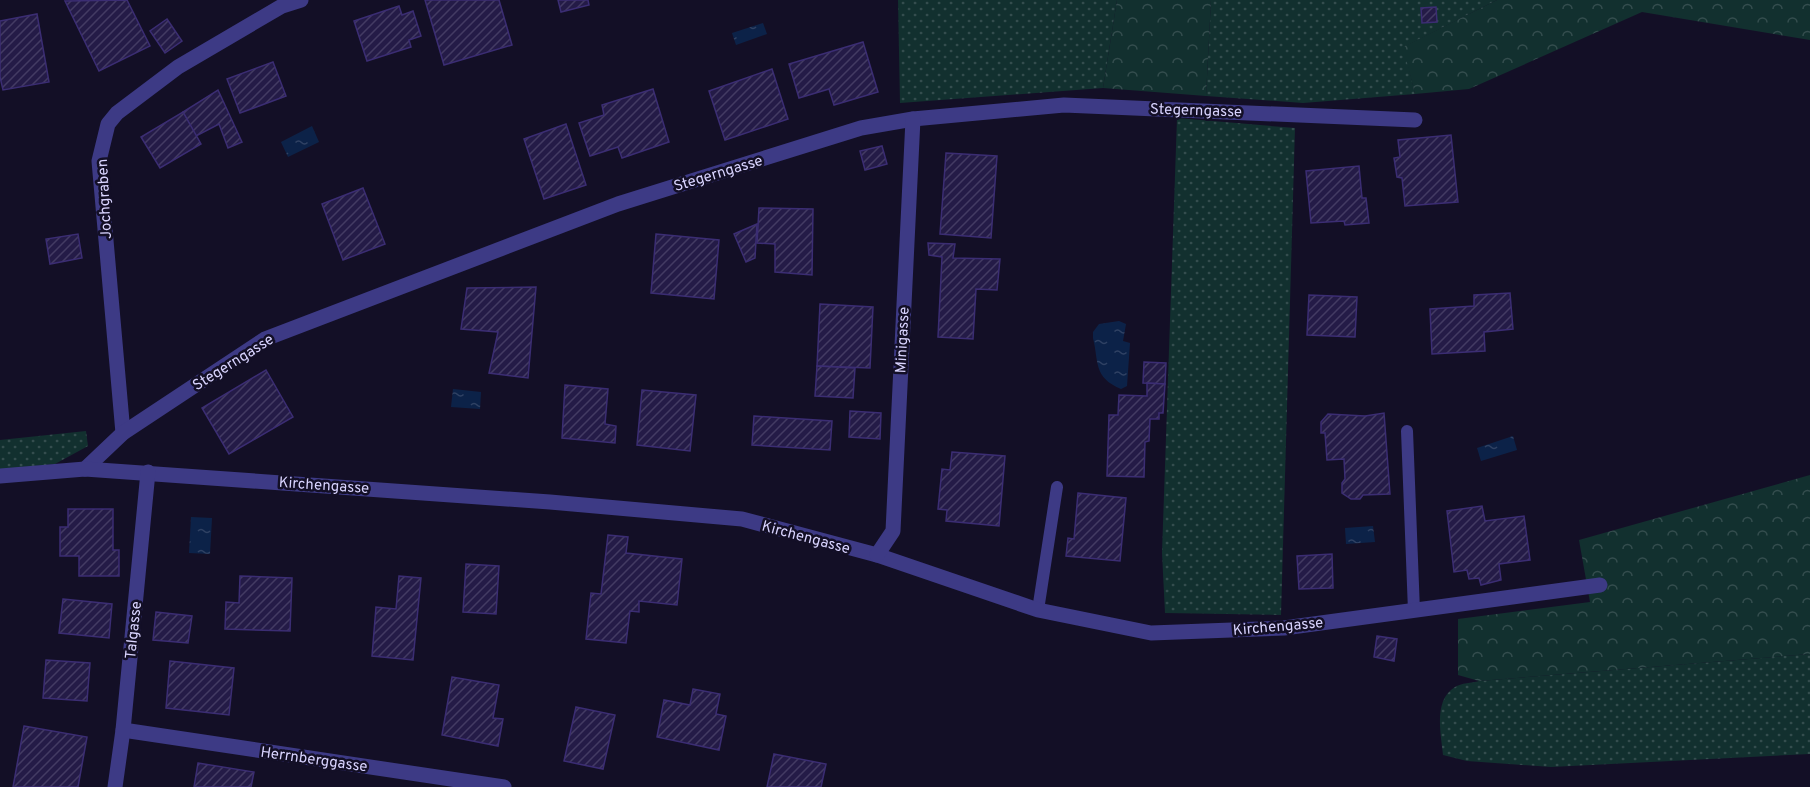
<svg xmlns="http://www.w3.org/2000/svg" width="1810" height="787" font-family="Overpass,sans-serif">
<defs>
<pattern id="green-dots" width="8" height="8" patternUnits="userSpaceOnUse" patternTransform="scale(1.5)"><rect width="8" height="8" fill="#12302f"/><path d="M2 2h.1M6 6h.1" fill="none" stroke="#344d4e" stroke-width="1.8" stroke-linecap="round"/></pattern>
<pattern id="forest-crowns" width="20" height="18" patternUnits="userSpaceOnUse" patternTransform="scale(1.5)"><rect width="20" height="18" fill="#12302f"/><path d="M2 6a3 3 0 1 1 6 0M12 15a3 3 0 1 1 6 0" fill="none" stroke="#344d4e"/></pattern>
<pattern id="water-ripples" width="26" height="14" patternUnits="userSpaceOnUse" patternTransform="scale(1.5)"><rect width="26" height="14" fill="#0c2248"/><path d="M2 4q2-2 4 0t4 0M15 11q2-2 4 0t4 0" fill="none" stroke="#2f4163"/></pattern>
<pattern id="building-hatch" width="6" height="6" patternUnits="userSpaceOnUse" patternTransform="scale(1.5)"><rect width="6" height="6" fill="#241b47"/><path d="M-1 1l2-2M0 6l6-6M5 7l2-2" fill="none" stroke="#433b63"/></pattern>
</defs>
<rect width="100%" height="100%" fill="#130f26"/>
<g fill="url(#green-dots)">
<polygon points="898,0 1117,0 1103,88 900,103"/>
<polygon points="1211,0 1497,0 1404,47 1415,94 1303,103 1206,96"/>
<polygon points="1177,118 1295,128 1281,615 1165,613 1162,553"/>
<polygon points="86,431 88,446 55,464 0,470 0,440"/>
<path d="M1810 654V754L1551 767 1467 761 1443 755C1441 734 1433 700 1455 687 1461 683 1472 683 1479 681Z"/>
</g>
<g fill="url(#forest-crowns)">
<polygon points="1117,0 1211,0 1206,96 1103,88"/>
<polygon points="1497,0 1810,0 1810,40 1642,12 1469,89 1415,94 1403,47"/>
<polygon points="1810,475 1810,654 1479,681 1458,675 1458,619 1590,602 1579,540"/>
</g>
<g fill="url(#water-ripples)">
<polygon points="763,23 767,34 736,45 732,33"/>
<polygon points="312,126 319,142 288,157 281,142"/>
<path d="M1119 321 1126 324 1123 341 1130 343 1127 386 1121 389C1093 377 1099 362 1093 338V332L1099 324Z"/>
<polygon points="453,389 481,392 480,409 451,407"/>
<polygon points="1513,436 1517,450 1481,461 1477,448"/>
<polygon points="191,517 212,518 210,554 189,553"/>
<polygon points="1373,526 1375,542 1346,544 1345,528"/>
</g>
<g fill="url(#building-hatch)" stroke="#3b2d73" stroke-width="1.5">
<polygon points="127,0 150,46 99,71 65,1"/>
<polygon points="425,0 499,0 512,45 444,65"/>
<polygon points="558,0 588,0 589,5 561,12"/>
<polygon points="399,6 402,15 413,11 421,36 409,40 411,47 367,61 354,21"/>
<polygon points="1436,7 1437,22 1422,23 1421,8"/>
<polygon points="37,14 49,82 3,90 0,77 0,21"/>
<polygon points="167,19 182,41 165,53 150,31"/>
<polygon points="863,42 878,92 834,105 829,89 799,98 789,64"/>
<polygon points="273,62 286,96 240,113 227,79"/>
<polygon points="772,69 788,119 725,140 709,91"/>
<polygon points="653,89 669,142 622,158 618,147 590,156 579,123 604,115 602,105"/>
<polygon points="218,90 242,142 228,148 219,124 196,136 183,112"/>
<polygon points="183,112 201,144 160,168 141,137"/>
<polygon points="566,124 586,185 544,199 524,139"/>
<polygon points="1451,135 1458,202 1405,206 1402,178 1397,177 1394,158 1400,157 1398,140"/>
<polygon points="882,146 887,164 865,170 860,151"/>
<polygon points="946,153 997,156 991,238 940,234"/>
<polygon points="1359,166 1362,198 1366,198 1369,223 1345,225 1344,221 1311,223 1306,171"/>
<polygon points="363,188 385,244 343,260 322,204"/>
<polygon points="759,208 813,209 812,275 775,272 775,244 757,243"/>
<polygon points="757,224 755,258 746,262 734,234"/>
<polygon points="78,234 82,258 50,264 46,239"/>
<polygon points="656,234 719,240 714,299 651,293"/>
<polygon points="928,243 955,244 953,258 1000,259 997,290 976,289 973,339 938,337 942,257 929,255"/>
<polygon points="536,287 528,378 489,373 498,332 461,329 467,288"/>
<polygon points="1510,293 1513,329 1484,332 1485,351 1432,354 1430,309 1474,306 1474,295"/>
<polygon points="1309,295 1357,297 1355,337 1307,335"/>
<polygon points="820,304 873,307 870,368 817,366"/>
<polygon points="1144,362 1166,363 1165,384 1143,383"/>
<polygon points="817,366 855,368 853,398 815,396"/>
<polygon points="266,370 293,417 229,454 202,408"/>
<polygon points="1147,383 1165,384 1163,413 1159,413 1159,419 1150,419 1149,441 1145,442 1144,477 1107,476 1109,415 1118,415 1119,395 1147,396"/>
<polygon points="565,385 608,389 605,424 616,426 615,443 562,438"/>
<polygon points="642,390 696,395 690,451 637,445"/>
<polygon points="850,411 881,413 880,439 849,437"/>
<polygon points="1384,413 1390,494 1363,495 1360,499 1351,499 1342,493 1342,483 1345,479 1344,459 1327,460 1325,433 1321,433 1321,422 1328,414 1365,416"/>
<polygon points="754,416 832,421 830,450 752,445"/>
<polygon points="952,452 1005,456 999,526 946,521 947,510 938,509 942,469 950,470"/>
<polygon points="1078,493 1126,498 1120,561 1066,556 1068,538 1074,539"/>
<polygon points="1482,506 1485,521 1524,516 1530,560 1499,564 1501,580 1481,585 1479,578 1469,579 1467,570 1454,572 1447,511"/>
<polygon points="68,509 113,509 113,550 119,550 119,576 79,576 79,556 60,556 60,527 68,527"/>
<polygon points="608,535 628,537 626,553 682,559 677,605 639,601 639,612 630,611 626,643 586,639 591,593 601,594"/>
<polygon points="1332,554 1333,588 1299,589 1297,556"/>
<polygon points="466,564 499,566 496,614 463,612"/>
<polygon points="240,576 292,578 290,631 225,629 226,602 239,603"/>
<polygon points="399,576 421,578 413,660 372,656 376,607 396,609"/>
<polygon points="63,599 112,604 109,638 59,633"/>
<polygon points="156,612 192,616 188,643 153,640"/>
<polygon points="1377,636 1397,639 1394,661 1374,657"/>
<polygon points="46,660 90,663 87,701 43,698"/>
<polygon points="170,661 234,668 229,715 166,708"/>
<polygon points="452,677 499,685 493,718 503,719 498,746 442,735"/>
<polygon points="693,689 720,694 716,714 726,716 719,750 657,737 664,700 690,705"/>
<polygon points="576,707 615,715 603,769 564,761"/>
<polygon points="24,726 87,737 78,787 13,787"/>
<polygon points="774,754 826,764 821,787 767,787"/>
<polygon points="198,763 254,772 251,787 194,787"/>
</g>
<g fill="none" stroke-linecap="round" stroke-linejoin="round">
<g stroke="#3d3a85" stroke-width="12">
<polyline points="1407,431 1414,611"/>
<polyline points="1038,610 1057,487"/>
</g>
<g stroke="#3d3a85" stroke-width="15">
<polyline points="123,433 99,161 108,124 117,113 178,67 282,6 301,0"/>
<polyline points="85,469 123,433 265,339 618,204 861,128 913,119 1064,105 1415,120"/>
<polyline points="0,476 85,469 550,502 742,519 877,555 1038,610 1151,633 1284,628 1600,585"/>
<polyline points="877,555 893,531 913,119"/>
<polyline points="123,730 504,787"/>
<polyline points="115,787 123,730 148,472"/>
</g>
</g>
<g text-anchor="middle" stroke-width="5" stroke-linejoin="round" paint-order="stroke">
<g font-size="15" fill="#d9d4ff" stroke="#130f26">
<text transform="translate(1196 110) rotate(2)" y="5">Stegerngasse</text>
<text transform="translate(718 173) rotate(-17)" y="5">Stegerngasse</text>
<text transform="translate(104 199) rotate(-93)" y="5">Jochgraben</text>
<text transform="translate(902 340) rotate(-87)" y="5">Minigasse</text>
<text transform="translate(233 362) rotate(-32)" y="5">Stegerngasse</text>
<text transform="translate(324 485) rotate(4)" y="5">Kirchengasse</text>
<text transform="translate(806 537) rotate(15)" y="5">Kirchengasse</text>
<text transform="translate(1278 626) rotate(-5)" y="5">Kirchengasse</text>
<text transform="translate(133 630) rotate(-84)" y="5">Talgasse</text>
<text transform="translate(314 759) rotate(8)" y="5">Herrnberggasse</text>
</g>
</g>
</svg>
